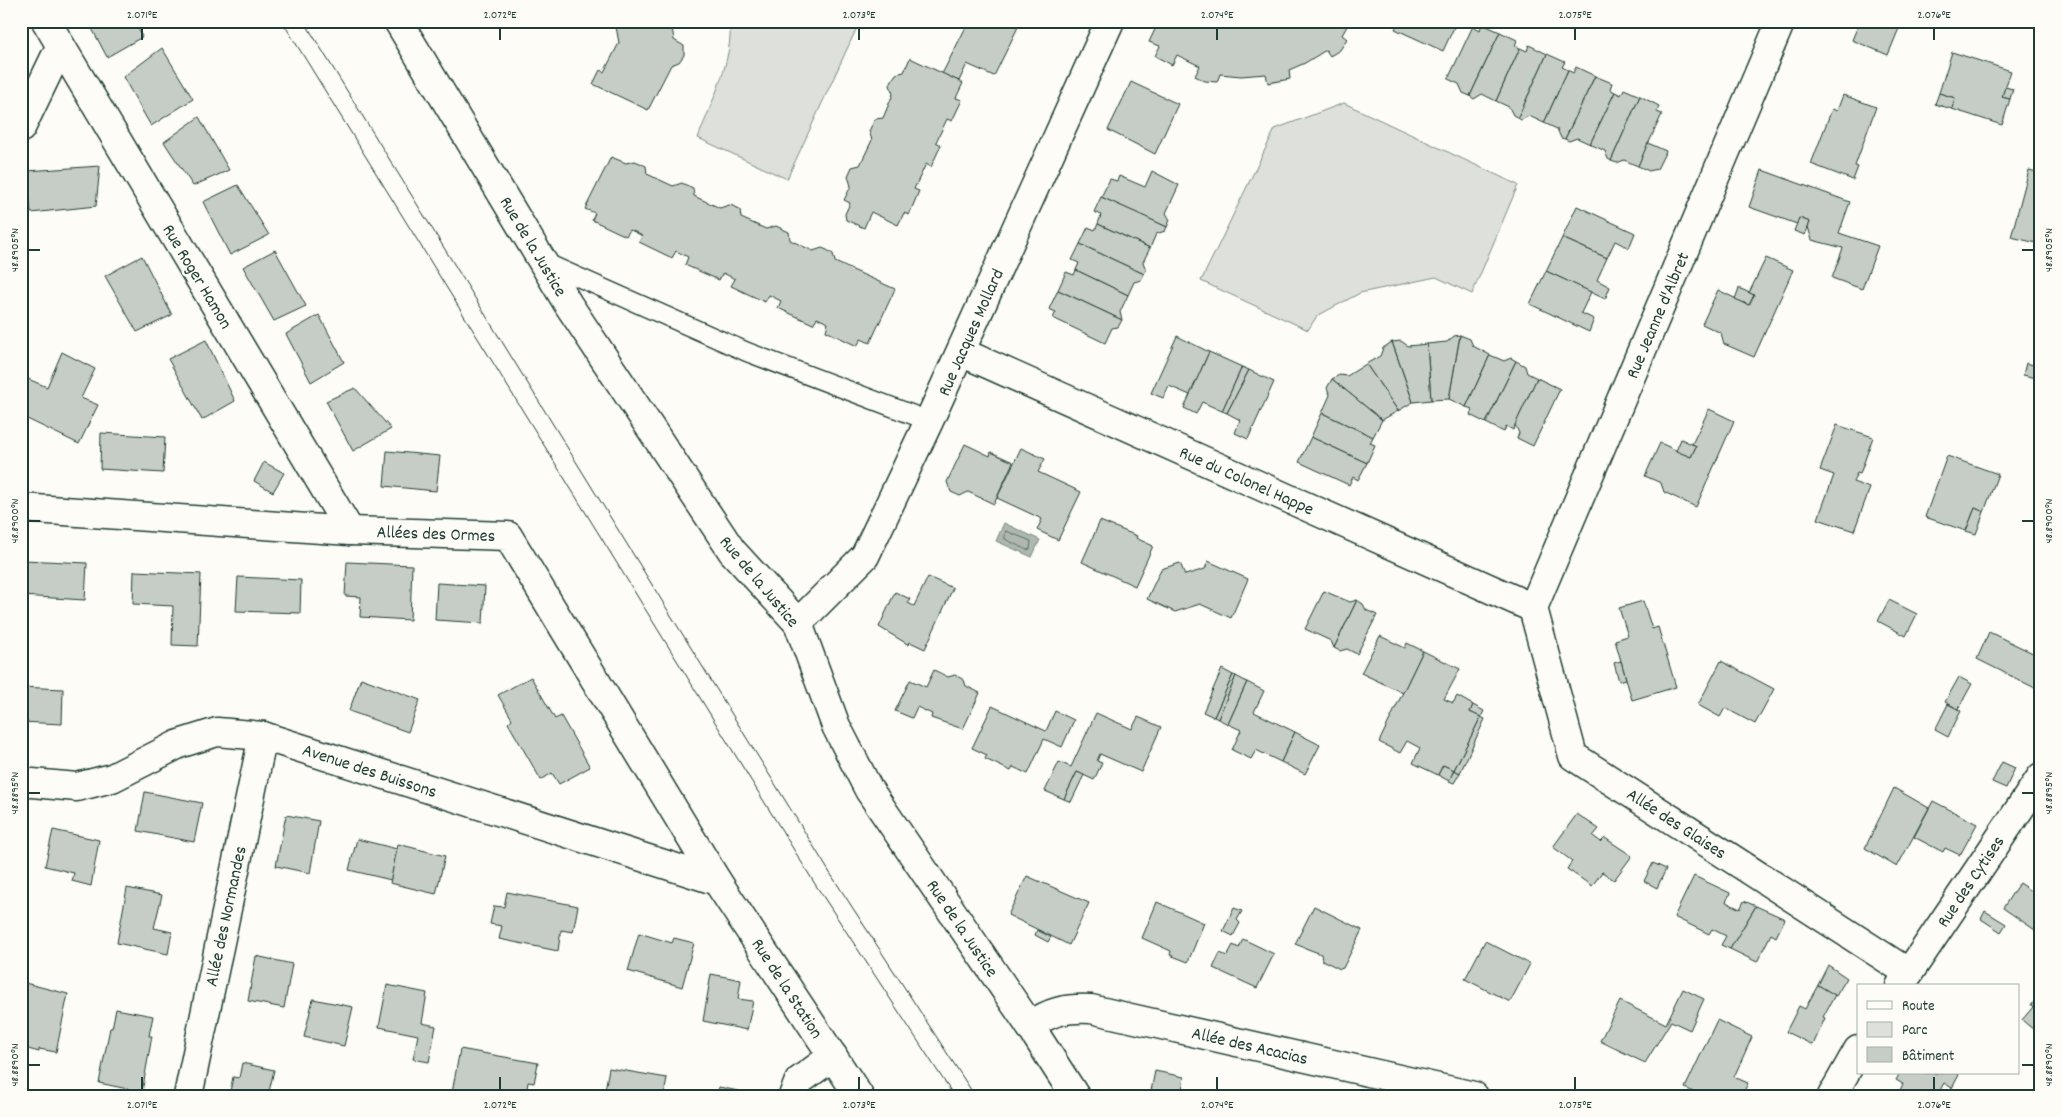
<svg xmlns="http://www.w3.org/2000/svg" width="2062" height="1117" font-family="Dekko,sans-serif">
<rect width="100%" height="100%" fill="#fdfcf7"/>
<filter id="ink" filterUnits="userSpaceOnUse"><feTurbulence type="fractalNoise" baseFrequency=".02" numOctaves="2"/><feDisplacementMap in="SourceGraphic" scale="10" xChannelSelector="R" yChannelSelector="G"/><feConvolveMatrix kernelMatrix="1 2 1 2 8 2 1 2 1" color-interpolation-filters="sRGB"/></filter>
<g filter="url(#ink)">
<g fill="#dde0db" stroke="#7e8e88">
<path d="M730 21H860L787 179 698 138C712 100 733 62 730 21Z"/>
<polygon points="1344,103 1518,185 1472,294 1436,277 1360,293 1317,316 1308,330 1201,281 1275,129"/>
</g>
<polygon fill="#aeb8b1" stroke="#75877f" points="1004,523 1040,540 1032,557 996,541"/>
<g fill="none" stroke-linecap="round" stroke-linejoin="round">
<polygon stroke="#586e66" stroke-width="1" points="1006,531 1031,541 1030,549 1027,550 1005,539"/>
</g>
<g fill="#c6cdc7" stroke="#1f3d34">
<polygon points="88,21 135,21 142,37 107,57"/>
<polygon points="615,21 671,21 674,40 684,46 684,55 679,62 671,65 648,110 593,84 600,70 604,72 619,43"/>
<polygon points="969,21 1006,21 1018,27 994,76 967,64 959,81 942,74"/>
<polygon points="1159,21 1350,21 1342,35 1347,39 1340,50 1330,56 1326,50 1305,63 1289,70 1290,79 1268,83 1266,74 1241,76 1220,74 1217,82 1205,81 1195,76 1200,66 1177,55 1172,65 1155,56 1160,46 1149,42"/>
<polygon points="1399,21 1457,21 1443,51 1395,29"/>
<polygon points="1860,21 1902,21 1888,55 1852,40"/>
<polygon points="1482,24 1500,32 1470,96 1463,93 1459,84 1448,79 1473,26 1480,30"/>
<polygon points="1500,32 1517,40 1515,46 1520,48 1496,101 1482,94 1474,99 1470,96"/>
<polygon points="1529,45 1547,54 1518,118 1513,115 1509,107 1496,101 1520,48 1527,51"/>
<polygon points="162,48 193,99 151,126 123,77"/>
<polygon points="1952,52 2011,71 2002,97 2010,99 2002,125 1952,109 1955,98 1939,93"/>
<polygon points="1547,54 1565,62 1562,67 1568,70 1544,123 1529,116 1521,120 1518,118"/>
<polygon points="910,58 963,83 956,98 962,100 952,121 947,119 936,142 941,145 931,167 926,164 914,189 919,191 909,215 904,213 898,225 871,212 864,228 846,220 845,214 850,203 844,200 851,186 848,176 852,167 860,165 872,140 869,131 875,119 883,118 893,94 890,85 892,80 896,74 904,72"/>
<polygon points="1576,67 1595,76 1565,139 1561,138 1557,129 1544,123 1568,70 1573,73"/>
<polygon points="1595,76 1612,83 1610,89 1615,92 1590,144 1577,138 1569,141 1565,139"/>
<polygon points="1131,82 1178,104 1155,154 1108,130"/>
<polygon points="2005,87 2013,89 2010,99 2002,97"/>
<polygon points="1624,89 1640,96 1611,161 1608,159 1605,151 1590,144 1615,92 1621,95"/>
<polygon points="1939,93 1955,98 1952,109 1935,104"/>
<polygon points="1843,95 1876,107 1855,166 1858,167 1853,180 1811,164 1832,109 1837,111"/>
<polygon points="1640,96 1659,106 1657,112 1662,114 1638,166 1624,160 1617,163 1611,161"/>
<polygon points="199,117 229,170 193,186 164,142"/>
<polygon points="1648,143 1666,151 1657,169 1649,171 1638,166"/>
<polygon points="611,157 626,163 635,161 640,163 646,166 647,174 673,186 682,183 686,185 693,188 694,196 720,208 729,205 733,206 740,210 741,218 766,229 776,226 789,232 790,240 813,251 822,248 827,250 833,254 835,262 895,289 870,343 861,339 857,346 826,331 828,323 817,318 813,324 778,308 781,301 769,295 765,302 731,286 735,279 723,273 719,280 685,265 688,257 676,251 672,258 639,242 642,236 635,232 630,230 626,236 592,220 595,213 585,209"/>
<polygon points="100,166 96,206 31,213 27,171"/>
<polygon points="1762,170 1850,202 1839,233 1878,246 1862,289 1832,278 1843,248 1812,240 1808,227 1810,222 1799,218 1797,224 1749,207"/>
<polygon points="2029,170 2041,173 2041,244 2011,237"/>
<polygon points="1152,171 1179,185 1166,213 1170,220 1167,227 1101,197 1110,179 1117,181 1119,176 1145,187"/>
<polygon points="238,185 269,235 230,255 203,202"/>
<polygon points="1101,197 1137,213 1167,227 1165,231 1156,234 1150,248 1098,224 1101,215 1094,212"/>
<polygon points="1577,206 1635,233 1629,248 1615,241 1607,258 1562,238"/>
<polygon points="1799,218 1810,222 1805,235 1794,231"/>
<polygon points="1098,224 1150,248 1143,262 1146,270 1144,274 1080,244 1088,227 1095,230"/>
<polygon points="1562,238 1607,258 1597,280 1610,287 1605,299 1546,271"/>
<polygon points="1080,244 1144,274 1141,280 1134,282 1128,295 1076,270 1079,263 1072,260"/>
<polygon points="275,250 306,306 274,321 243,267"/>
<polygon points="142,256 172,315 137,332 105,276"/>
<polygon points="1766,258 1793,270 1754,357 1724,344 1721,333 1702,324 1718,290 1749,305 1754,295 1749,293"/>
<polygon points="1076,270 1128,295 1120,312 1122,320 1058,290 1066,272 1074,275"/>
<polygon points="1546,271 1591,292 1581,313 1594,319 1589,332 1530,304"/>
<polygon points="1739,288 1754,295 1749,305 1735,299"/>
<polygon points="1058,290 1122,320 1118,327 1112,328 1105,343 1053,318 1056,312 1049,309"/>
<polygon points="319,315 344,362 311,382 286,334"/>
<polygon points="1460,335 1470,339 1473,346 1490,355 1466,407 1449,399"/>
<polygon points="1460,335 1449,399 1431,400 1427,344 1447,342 1454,336"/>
<polygon points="1177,336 1209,352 1190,395 1169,386 1163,398 1151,393"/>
<polygon points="206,340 235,401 202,420 168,359"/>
<polygon points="1401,341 1408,346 1427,344 1431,400 1413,402 1392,342"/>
<polygon points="1392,342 1413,402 1398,411 1366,364 1380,356 1383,348"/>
<polygon points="62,352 95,369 81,398 98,405 79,444 21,416 21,376 47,387"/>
<polygon points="1209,352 1242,367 1222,411 1202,402 1196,414 1184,408"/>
<polygon points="1490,355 1504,361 1511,358 1516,361 1486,423 1470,415 1472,409 1466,407"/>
<polygon points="1516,361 1525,366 1527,373 1537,378 1513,430 1506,426 1504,432 1486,423"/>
<polygon points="2026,363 2041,367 2041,379 2023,375"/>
<polygon points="1366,364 1398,411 1382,420 1332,379 1339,375 1347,376"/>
<polygon points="1242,367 1249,370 1227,413 1222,411"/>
<polygon points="1249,370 1274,382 1248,439 1235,433 1240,420 1227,413"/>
<polygon points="1537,378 1560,389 1533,446 1517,438 1519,433 1515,425"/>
<polygon points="1332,379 1382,420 1373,437 1322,413 1330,395 1327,388"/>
<polygon points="355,388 391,429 353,451 326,401"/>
<polygon points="1709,409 1734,421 1696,507 1664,492 1661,483 1645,476 1660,443 1691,457 1696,446 1692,444"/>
<polygon points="1322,413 1373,437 1370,443 1375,445 1367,463 1311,437"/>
<polygon points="1837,425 1873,437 1860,474 1857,473 1853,482 1870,488 1854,531 1818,519 1834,475 1820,470"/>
<polygon points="101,433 165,437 163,473 100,469"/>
<polygon points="1311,437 1367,463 1358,480 1353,477 1349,485 1299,462"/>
<polygon points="1681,439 1696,446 1691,457 1676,451"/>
<polygon points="965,444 990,456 991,452 1013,462 994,504 968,492 960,496 951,492 947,482"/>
<polygon points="1021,448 1045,459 1038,472 1081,492 1058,540 1037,530 1042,519 997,498"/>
<polygon points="387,451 440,456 436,491 384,486"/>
<polygon points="1947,456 1998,474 1984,512 1975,508 1966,531 1925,517"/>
<polygon points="264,462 284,473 273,492 254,481"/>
<polygon points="1975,508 1984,512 1976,534 1966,531"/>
<polygon points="1100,521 1137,536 1136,538 1153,546 1135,586 1082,562"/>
<polygon points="24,560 87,563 85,600 21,596"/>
<polygon points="1208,561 1248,579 1231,618 1200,604 1175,612 1147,599 1161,569 1180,563 1185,575 1205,569"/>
<polygon points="347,562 412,565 410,620 360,617 361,597 345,596"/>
<polygon points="134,571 201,574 198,646 172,645 173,606 133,604"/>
<polygon points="238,577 301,580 300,613 236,611"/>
<polygon points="928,577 953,588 925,649 910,642 909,645 879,627 895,592 910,599 908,603 914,606"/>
<polygon points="437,583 485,586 483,623 435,620"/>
<polygon points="1324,591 1350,602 1357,600 1334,648 1331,641 1305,629"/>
<polygon points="1357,600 1363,604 1366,610 1377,615 1357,654 1347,649 1340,651 1334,648"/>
<polygon points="1889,600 1917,614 1906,636 1878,621"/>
<polygon points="1643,601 1652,629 1658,627 1676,687 1632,700 1615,640 1628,636 1619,608"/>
<polygon points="1989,632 2041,657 2041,681 2037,689 1977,659"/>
<polygon points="1380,636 1405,648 1407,643 1423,651 1403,693 1361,673"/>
<polygon points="1423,651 1460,669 1444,699 1453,703 1457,696 1473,705 1470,712 1481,717 1454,770 1443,765 1438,775 1413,763 1420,748 1407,741 1400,753 1379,742"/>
<polygon points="1621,661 1626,679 1619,681 1614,663"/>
<polygon points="1721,661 1774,689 1755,724 1725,708 1720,717 1698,705"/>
<polygon points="1222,669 1233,675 1214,717 1203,712"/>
<polygon points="934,670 948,677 955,675 964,680 966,686 980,693 963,729 931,718 932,714 917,707 912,718 895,711 910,680 926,687"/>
<polygon points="1233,675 1236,676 1218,719 1214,717"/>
<polygon points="1236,676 1247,682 1228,724 1218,719"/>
<polygon points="531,677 555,719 561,716 590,767 559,784 552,773 541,780 508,723 512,719 498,695"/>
<polygon points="1959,677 1972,684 1958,709 1945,702"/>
<polygon points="361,678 420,700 408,732 349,711"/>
<polygon points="1247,682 1264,691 1254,712 1295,732 1281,762 1256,750 1251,759 1232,750 1241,730 1228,724"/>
<polygon points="21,687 63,689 62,724 21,722"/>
<polygon points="1948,704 1961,711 1948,737 1935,730"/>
<polygon points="1473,705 1484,711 1481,717 1470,712"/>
<polygon points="992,706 1046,731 1055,711 1074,720 1062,747 1044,739 1028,774 1013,767 1011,771 985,759 987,755 972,748"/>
<polygon points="1096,713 1132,729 1138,717 1161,727 1141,772 1100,754 1097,761 1102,763 1094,780 1077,772 1064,799 1045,791 1059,762 1071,767"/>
<polygon points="1481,717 1485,719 1460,773 1454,770"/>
<polygon points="1295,732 1320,745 1305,774 1281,762"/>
<polygon points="2002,762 2015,768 2006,788 1992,782"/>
<polygon points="1443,765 1454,770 1449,781 1438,775"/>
<polygon points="1454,770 1460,773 1454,783 1449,781"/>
<polygon points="1077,772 1084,775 1071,802 1064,799"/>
<polygon points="1894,788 1929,808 1897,867 1865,848"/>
<polygon points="145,792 202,803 194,842 138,831"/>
<polygon points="1933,801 1977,824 1960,855 1945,848 1943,852 1914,837"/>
<polygon points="1577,814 1599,829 1593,836 1601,842 1605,838 1632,856 1614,880 1602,872 1592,886 1567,869 1572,861 1553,847"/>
<polygon points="286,815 319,821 310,873 276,866"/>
<polygon points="53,830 99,840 91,886 72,881 74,873 45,866"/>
<polygon points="357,839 397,849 391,880 349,870"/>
<polygon points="398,844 445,856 436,894 390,883"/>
<polygon points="1653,863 1666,869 1657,888 1644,881"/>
<polygon points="1027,876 1089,903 1069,945 1008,915"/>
<polygon points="1694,876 1730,893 1726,902 1740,909 1744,901 1756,906 1730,949 1721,945 1726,936 1712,929 1709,934 1674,917"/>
<polygon points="2019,883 2041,898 2041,921 2035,930 2003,908"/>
<polygon points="127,888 162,895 154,928 172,932 168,954 117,943"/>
<polygon points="507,892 578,906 573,932 561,930 558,951 499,939 502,926 490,924 494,906 504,907"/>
<polygon points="1157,902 1204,923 1188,962 1170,955 1171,951 1142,938"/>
<polygon points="1314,906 1362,930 1343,968 1340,969 1322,960 1321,954 1295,944"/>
<polygon points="1756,906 1785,919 1776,937 1771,934 1757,962 1730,949"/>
<polygon points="1234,908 1242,911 1237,920 1240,923 1233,936 1223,931"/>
<polygon points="1985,911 2006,924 2001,932 1981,919"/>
<polygon points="1037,930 1051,937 1048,942 1035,935"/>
<polygon points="639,933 672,943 674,938 694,943 682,987 628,971"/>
<polygon points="1243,939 1274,954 1257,988 1213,968 1220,953 1227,956 1233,945 1239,948"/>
<polygon points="1485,941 1530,964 1510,1002 1465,979"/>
<polygon points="256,956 292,964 284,1008 248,1001"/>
<polygon points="1828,965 1847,978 1836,996 1818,985"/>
<polygon points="711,974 741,980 738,999 753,1001 747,1030 703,1021"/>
<polygon points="21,982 68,994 56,1052 39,1049 39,1052 21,1047"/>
<polygon points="387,985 427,993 422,1023 436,1026 429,1062 413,1059 418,1035 379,1027"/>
<polygon points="1818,985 1835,995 1823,1017 1825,1018 1813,1045 1786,1032 1799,1006 1805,1009"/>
<polygon points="1683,989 1704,999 1690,1030 1671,1021 1645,1063 1600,1041 1620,1001 1666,1024"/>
<polygon points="2041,991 2041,1014 2031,1006"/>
<polygon points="313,999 353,1007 344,1046 304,1037"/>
<polygon points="2033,1007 2041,1014 2041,1036 2022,1020"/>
<polygon points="116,1009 153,1016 149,1036 152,1036 142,1092 99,1083 110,1028 112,1028"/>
<polygon points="1717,1020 1752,1037 1734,1077 1748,1083 1742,1096 1702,1096 1685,1088"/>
<polygon points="460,1049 538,1063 534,1083 528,1082 526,1096 497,1096 484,1093 483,1096 468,1096 452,1093"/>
<polygon points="242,1063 274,1070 268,1096 229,1096 233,1077 239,1078"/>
<polygon points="609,1068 667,1078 664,1096 604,1096"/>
<polygon points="1155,1071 1184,1077 1181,1096 1150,1096"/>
<polygon points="1900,1073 1957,1073 1959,1075 1952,1088 1944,1083 1937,1096 1897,1096 1903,1084 1896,1080"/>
<polygon points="719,1087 748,1093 748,1096 717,1096"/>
</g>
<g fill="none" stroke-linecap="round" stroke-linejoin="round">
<defs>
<polyline id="service" points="544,262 747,352 929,421"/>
<g id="minor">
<polyline points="46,21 350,531"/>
<polyline points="398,21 568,304 732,551 798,623 836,726 869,790 1030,1026 1075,1096"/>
<polyline points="21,128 60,47"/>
<polyline points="961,352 1533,608"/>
<polyline points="21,508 350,531 508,536 717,881 859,1096"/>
<polyline points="1533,608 1781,21"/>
<polyline points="1533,608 1573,756 1909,973"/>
<polyline points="798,623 865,556 929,421 1110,21"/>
<polyline points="21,782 77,787 112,778 179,744 217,732 263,736 717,881"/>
<polyline points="1900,986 2041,777"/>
<path d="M1030 1026C1050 1011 1066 1008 1091 1009L1474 1096"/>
<polyline points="188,1096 263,736"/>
<polyline points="793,1096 799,1081 833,1056"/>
<polyline points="1832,1096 1858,1050"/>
</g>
</defs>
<use href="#service" stroke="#1f3d34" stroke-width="21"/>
<use href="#minor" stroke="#1f3d34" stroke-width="31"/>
<use href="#service" stroke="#fdfcf7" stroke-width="18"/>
<use href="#minor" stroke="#fdfcf7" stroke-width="28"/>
<g stroke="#1f3d34" stroke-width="1">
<polyline points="282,21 815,884 954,1096"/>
<polyline points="304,21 830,873 975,1096"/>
</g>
</g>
</g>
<path fill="none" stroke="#1f3d34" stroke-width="2" d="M142 28V40M500 28V40M859 28V40M1217 28V40M1575 28V40M1934 28V40M28 250H40M2022 250H2034M28 521H40M2022 521H2034M28 793H40M2022 793H2034M28 1065H40M2022 1065H2034M142 1077V1090M500 1077V1090M859 1077V1090M1217 1077V1090M1575 1077V1090M1934 1077V1090"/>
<g text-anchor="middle" stroke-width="5" stroke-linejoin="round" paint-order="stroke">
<g font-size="18" fill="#1f3d34" stroke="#fdfcf7">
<text transform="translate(534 246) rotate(59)" y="6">Rue de la Justice</text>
<text transform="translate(198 276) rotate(59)" y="6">Rue Roger Hamon</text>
<text transform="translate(1657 315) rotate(-67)" y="6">Rue Jeanne d'Albret</text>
<text transform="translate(970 332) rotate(-66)" y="6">Rue Jacques Mollard</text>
<text transform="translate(1247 480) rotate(24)" y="6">Rue du Colonel Happe</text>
<text transform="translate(436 533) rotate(2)" y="6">Allées des Ormes</text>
<text transform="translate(760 581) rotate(50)" y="6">Rue de la Justice</text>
<text transform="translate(370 770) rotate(18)" y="6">Avenue des Buissons</text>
<text transform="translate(1677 823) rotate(33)" y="6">Allée des Glaises</text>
<text transform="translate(1970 881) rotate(-56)" y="6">Rue des Cytises</text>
<text transform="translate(225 916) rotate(-78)" y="6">Allée des Normandes</text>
<text transform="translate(963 928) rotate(56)" y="6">Rue de la Justice</text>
<text transform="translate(788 988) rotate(57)" y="6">Rue de la Station</text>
<text transform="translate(1250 1045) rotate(13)" y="6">Allée des Acacias</text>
</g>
</g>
<rect width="2062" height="1117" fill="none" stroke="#fdfcf7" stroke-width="55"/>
<rect x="1857" y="984" width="162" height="90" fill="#fdfcf7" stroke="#a4b0a9"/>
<rect x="1867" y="1001" width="25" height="8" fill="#fdfcf7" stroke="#a4b0a9"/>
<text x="1902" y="1010" font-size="15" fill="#1f3d34">Route</text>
<rect x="1867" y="1022" width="25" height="15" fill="#dde0db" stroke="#a4b0a9"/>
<text x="1902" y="1034" font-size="15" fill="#1f3d34">Parc</text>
<rect x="1867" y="1047" width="25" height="15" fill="#c6cdc7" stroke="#a4b0a9"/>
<text x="1902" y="1060" font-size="15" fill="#1f3d34">Bâtiment</text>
<rect x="28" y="28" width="2006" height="1062" fill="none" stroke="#1f3d34" stroke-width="2"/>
<g font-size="12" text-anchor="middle" fill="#1f3d34">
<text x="142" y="18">2.071°E</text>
<text x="500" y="18">2.072°E</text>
<text x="859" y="18">2.073°E</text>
<text x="1217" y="18">2.074°E</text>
<text x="1575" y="18">2.075°E</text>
<text x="1934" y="18">2.076°E</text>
<text transform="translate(14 250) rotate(-90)" y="4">48.8905°N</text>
<text transform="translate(2048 250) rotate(-90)" y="4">48.8905°N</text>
<text transform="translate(14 521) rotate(-90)" y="4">48.8900°N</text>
<text transform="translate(2048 521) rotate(-90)" y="4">48.8900°N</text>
<text transform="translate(14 793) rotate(-90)" y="4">48.8895°N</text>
<text transform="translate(2048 793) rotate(-90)" y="4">48.8895°N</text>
<text transform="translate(14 1065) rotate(-90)" y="4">48.8890°N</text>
<text transform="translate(2048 1065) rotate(-90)" y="4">48.8890°N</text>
<text x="142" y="1108">2.071°E</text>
<text x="500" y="1108">2.072°E</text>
<text x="859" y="1108">2.073°E</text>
<text x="1217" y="1108">2.074°E</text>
<text x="1575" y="1108">2.075°E</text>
<text x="1934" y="1108">2.076°E</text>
</g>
</svg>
